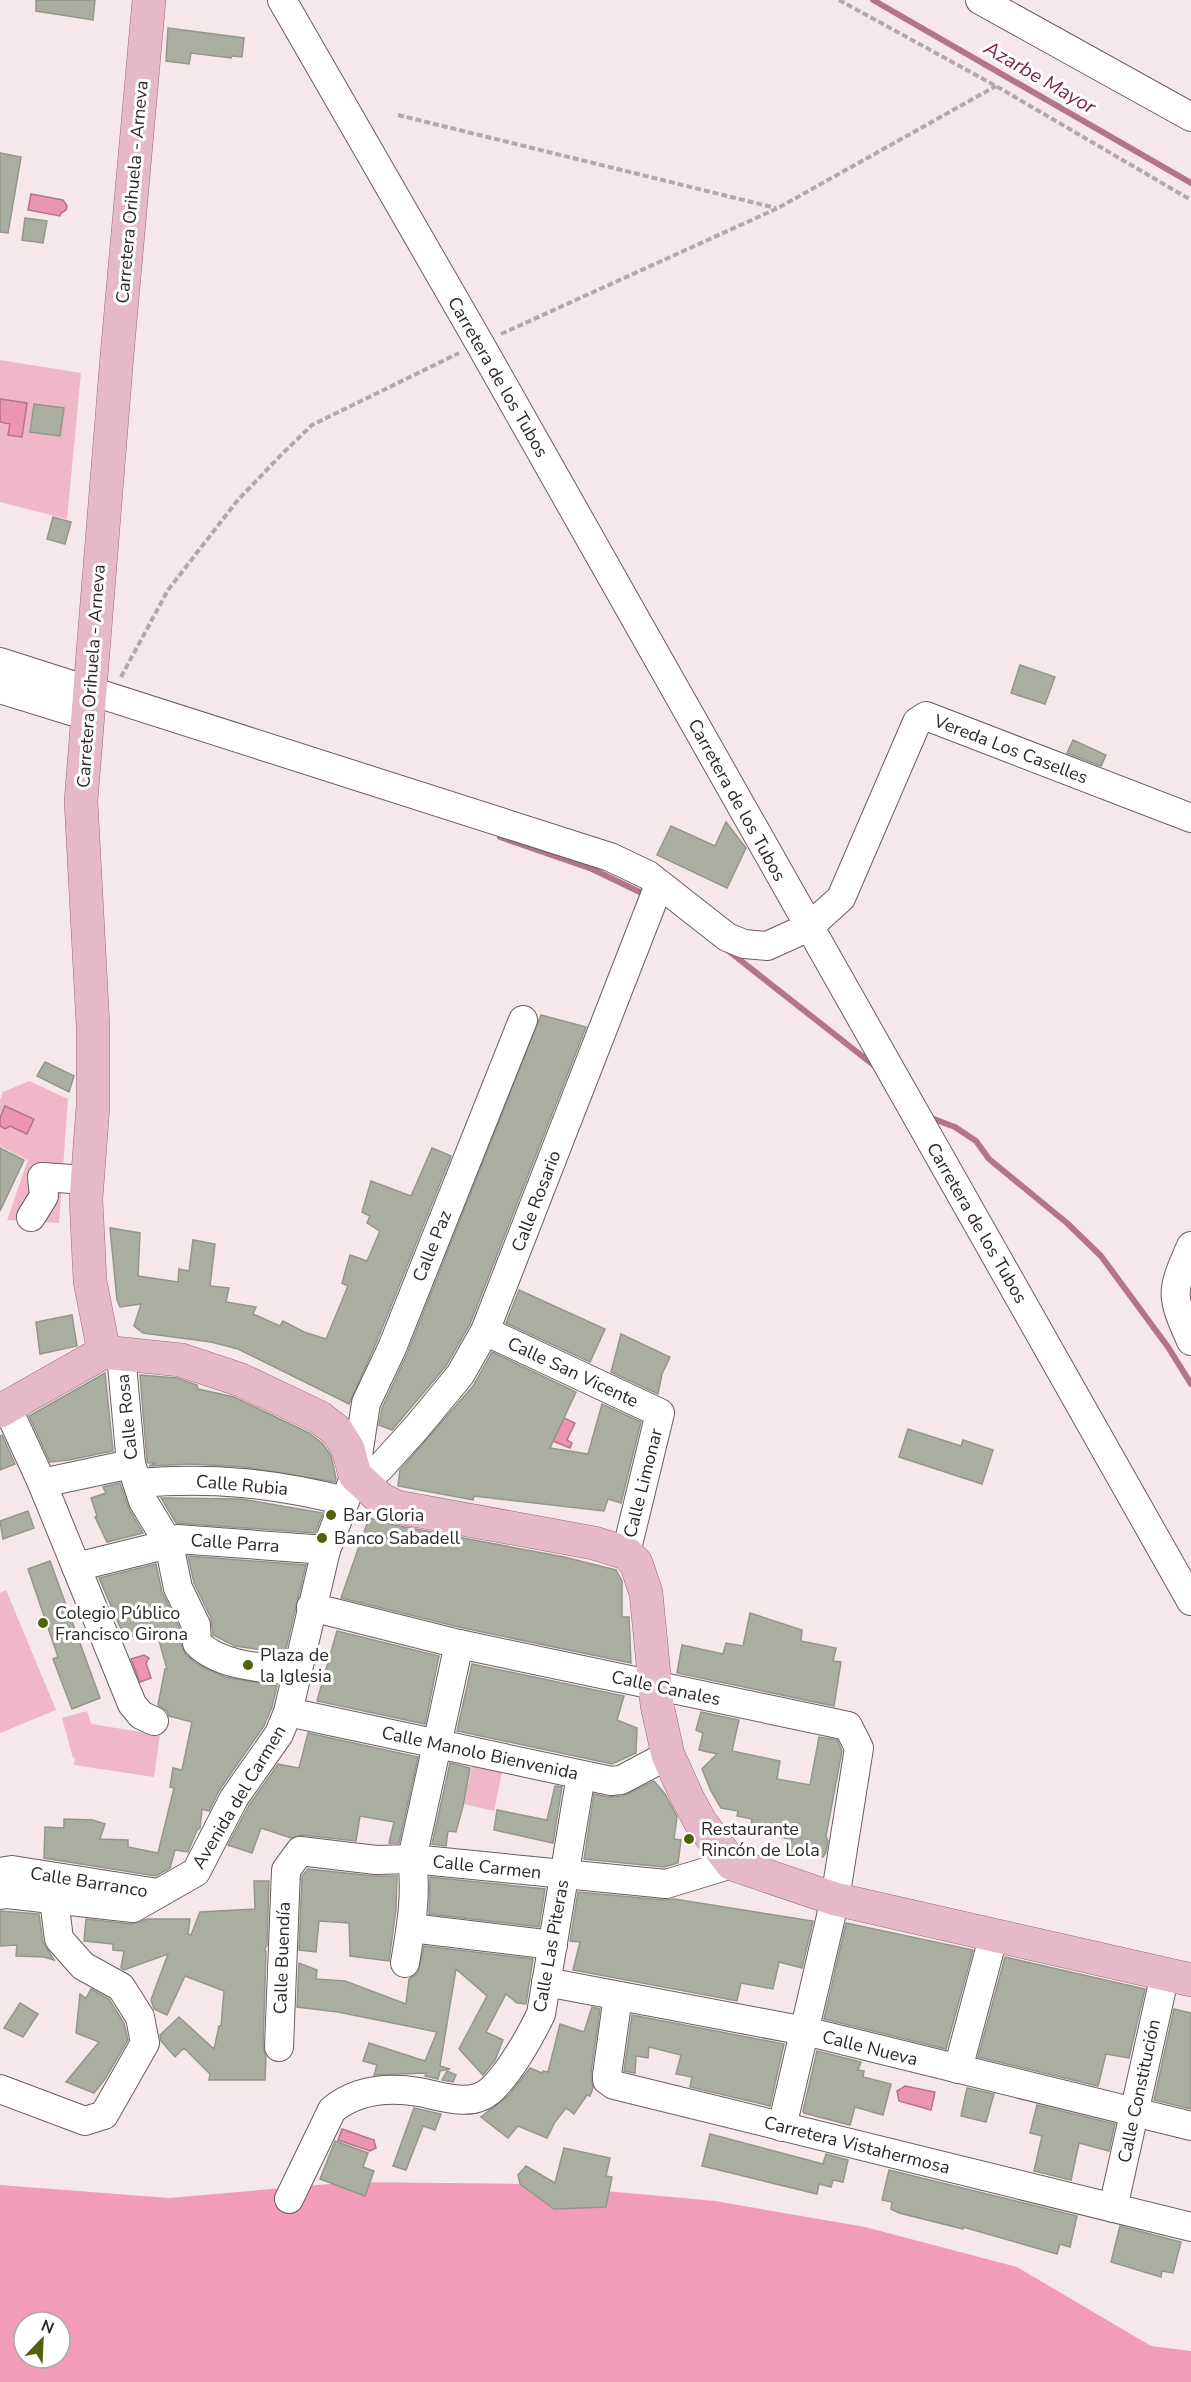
<svg xmlns="http://www.w3.org/2000/svg" width="1191" height="2382" font-family="'Nunito Sans',sans-serif">
<rect width="100%" height="100%" fill="#f6e7eb"/>
<g fill="#efb7c8">
<polygon points="0,360 81,373 67,519 0,502"/>
<polygon points="29,1081 68,1099 59,1223 7,1220 28,1160 0,1146 0,1100 3,1092"/>
<polygon points="6,1590 56,1710 0,1733 0,1593"/>
<polygon points="87,1711 91,1724 160,1735 154,1777 74,1765 75,1758 73,1758 62,1718"/>
<polygon points="473,1761 503,1767 494,1811 464,1804"/>
</g>
<path fill="#f39cb9" fill-rule="evenodd" d="M353 2182 529 2184 715 2201 865 2227 1017 2267 1151 2346 1191 2351V2382H0V2185L169 2198ZM24 2322H60V2358H24Z"/>
<g fill="#ec95b2" stroke="#b37589" stroke-width="1.5">
<polygon points="31,194 63,200 67,206 66,210 61,213 60,216 28,210"/>
<polygon points="0,399 27,403 22,437 8,435 10,424 0,422"/>
<polygon points="5,1106 34,1119 27,1134 10,1126 5,1129 0,1126 0,1118"/>
<polygon points="564,1418 575,1423 567,1440 572,1443 570,1448 553,1441"/>
<polygon points="144,1655 149,1658 146,1663 151,1678 140,1682 131,1659"/>
<polygon points="905,2086 935,2092 931,2110 899,2101 897,2091"/>
<polygon points="342,2129 374,2140 376,2148 370,2151 338,2140"/>
</g>
<g fill="none" stroke-linecap="round" stroke-linejoin="round">
<g stroke="#b37589" stroke-width="6">
<polyline points="873,0 1191,183"/>
<polyline points="500,837 592,869 646,895"/>
<polyline points="726,949 876,1067"/>
<polyline points="931,1118 955,1127 976,1141 989,1159 1067,1223 1101,1256 1168,1347 1191,1384"/>
</g>
</g>
<g fill="#aaaea2" stroke="#93978b" stroke-width="1.5">
<polygon points="36,0 95,0 93,20 36,11"/>
<polygon points="168,28 244,38 242,57 232,56 231,58 191,53 189,64 166,61"/>
<polygon points="0,153 21,157 8,233 0,232"/>
<polygon points="25,218 47,221 43,243 22,240"/>
<polygon points="34,404 64,408 60,436 30,432"/>
<polygon points="53,517 71,522 65,544 47,539"/>
<polygon points="1020,665 1055,677 1045,704 1011,693"/>
<polygon points="1073,740 1106,755 1101,766 1067,753"/>
<polygon points="726,822 746,848 727,888 657,855 671,826 715,846"/>
<polygon points="541,1015 586,1027 470,1324 446,1366 392,1430 379,1425 382,1408 407,1354"/>
<polygon points="45,1062 74,1076 69,1092 37,1076"/>
<polygon points="0,1148 24,1160 0,1211"/>
<polygon points="432,1148 451,1156 377,1341 349,1404 238,1349 211,1342 143,1333 134,1326 141,1304 120,1307 117,1300 110,1228 140,1233 138,1276 178,1282 179,1269 189,1271 193,1240 215,1244 210,1286 229,1288 226,1302 256,1307 253,1314 280,1326 283,1321 304,1332 326,1339 348,1286 342,1283 350,1255 367,1261 380,1231 367,1223 370,1216 362,1212 371,1181 411,1196"/>
<polygon points="519,1290 605,1329 590,1362 506,1323"/>
<polygon points="72,1315 77,1346 40,1354 36,1322"/>
<polygon points="621,1334 670,1357 662,1374 658,1394 611,1372"/>
<polygon points="492,1352 576,1392 550,1448 588,1454 602,1404 641,1422 621,1503 608,1499 604,1511 474,1496 473,1500 398,1486 400,1470 473,1386"/>
<polygon points="105,1373 113,1451 69,1460 50,1462 29,1416"/>
<polygon points="140,1375 177,1378 197,1385 198,1389 234,1397 309,1433 323,1444 331,1456 336,1478 335,1482 243,1467 192,1464 149,1466 156,1463 148,1463 147,1461"/>
<polygon points="908,1429 961,1446 963,1440 993,1450 982,1484 899,1457"/>
<polygon points="2,1435 15,1464 0,1470 0,1436"/>
<polygon points="120,1483 129,1509 143,1533 107,1542 95,1517 97,1516 91,1498 106,1493 103,1487"/>
<polygon points="161,1498 241,1499 323,1513 315,1533 176,1523"/>
<polygon points="28,1511 34,1528 3,1539 0,1521"/>
<polygon points="369,1518 394,1525 564,1557 616,1570 622,1581 622,1617 629,1617 631,1663 463,1628 341,1598"/>
<polygon points="188,1556 306,1565 285,1653 235,1646 213,1635 211,1618 194,1583"/>
<polygon points="50,1561 100,1698 72,1709 53,1659 58,1657 28,1569"/>
<polygon points="156,1564 162,1592 180,1629 181,1644 186,1655 199,1665 225,1677 277,1686 272,1707 264,1726 220,1789 209,1811 202,1809 200,1828 197,1830 188,1852 175,1850 170,1868 156,1876 44,1858 45,1827 64,1828 64,1819 93,1820 105,1824 100,1839 128,1840 128,1847 158,1853 174,1788 170,1787 173,1768 182,1770 192,1722 169,1716 167,1711 158,1705 165,1669 167,1669 156,1630 125,1638 99,1578"/>
<polygon points="750,1613 802,1630 801,1641 836,1648 833,1661 841,1662 834,1706 677,1673 682,1645 723,1654 726,1643 743,1646"/>
<polygon points="337,1631 439,1656 425,1724 317,1701"/>
<polygon points="472,1664 624,1696 617,1720 637,1728 636,1753 612,1764 457,1731"/>
<polygon points="701,1712 739,1720 732,1751 780,1761 777,1779 810,1785 819,1737 837,1740 842,1751 826,1836 828,1841 826,1852 823,1857 790,1851 792,1839 765,1835 767,1827 751,1825 752,1819 737,1816 738,1811 721,1808 711,1791 702,1769 717,1754 699,1750 703,1733 696,1730"/>
<polygon points="308,1733 418,1757 399,1843 389,1843 394,1822 360,1816 356,1841 302,1835 291,1838 261,1828 252,1853 228,1845 248,1807 278,1764 299,1768"/>
<polygon points="450,1763 470,1768 463,1806 456,1832 448,1831 446,1846 432,1844"/>
<polygon points="654,1781 665,1794 677,1817 674,1839 681,1840 678,1863 664,1867 584,1859 594,1794 608,1797 623,1796"/>
<polygon points="555,1786 562,1787 553,1843 494,1830 497,1810 547,1820"/>
<polygon points="308,1869 374,1876 397,1876 396,1909 389,1961 350,1956 349,1923 319,1921 316,1952 299,1950 302,1876"/>
<polygon points="430,1877 545,1889 539,1927 429,1914"/>
<polygon points="254,1881 269,1881 267,1945 264,1950 266,1951 263,2046 266,2057 265,2080 209,2080 210,2074 184,2048 175,2057 161,2041 160,2035 179,2017 214,2049 219,2026 221,2026 224,1991 185,1976 167,2015 154,2009 151,2000 168,1954 124,1970 121,1968 124,1951 113,1950 113,1944 84,1941 86,1919 131,1924 148,1919 190,1919 188,1934 191,1935 200,1912 255,1909"/>
<polygon points="578,1892 664,1900 674,1899 813,1921 802,1968 779,1962 773,1989 741,1983 737,2001 573,1970 580,1942 570,1941"/>
<polygon points="0,1911 39,1914 43,1942 54,1960 44,1957 16,1956 17,1945 0,1946"/>
<polygon points="846,1923 973,1950 946,2049 824,2019"/>
<polygon points="424,1946 533,1959 526,2004 517,2003 506,1994 486,2032 503,2040 495,2060 483,2075 459,2049 487,1996 456,1969 440,2066 450,2069 440,2071 438,2079 425,2076 426,2073 374,2075 377,2065 363,2061 369,2043 425,2061 437,2032 338,2012 297,2007 299,1963 317,1970 316,1979 345,1981 406,2004 409,1979 418,1973"/>
<polygon points="1005,1957 1145,1989 1129,2058 1106,2054 1098,2086 978,2057"/>
<polygon points="91,1989 109,1999 124,2023 128,2040 105,2079 94,2093 66,2082 99,2042 76,2033 80,1994 86,1998"/>
<polygon points="20,2003 38,2014 23,2037 4,2028"/>
<polygon points="592,2007 600,2009 591,2073 593,2088 590,2096 587,2095 574,2114 566,2108 555,2122 547,2138 518,2126 508,2138 481,2117 509,2095 530,2068 542,2073 543,2071 548,2072 560,2024 584,2032"/>
<polygon points="1174,2009 1191,2013 1191,2109 1154,2100"/>
<polygon points="632,2015 784,2044 770,2106 690,2087 692,2077 676,2074 681,2055 649,2047 648,2058 636,2056 635,2073 624,2071"/>
<polygon points="817,2051 861,2062 858,2070 864,2071 863,2077 891,2084 883,2115 855,2107 850,2125 804,2113 803,2111"/>
<polygon points="447,2071 456,2075 453,2082 442,2080"/>
<polygon points="967,2088 994,2094 986,2122 961,2116"/>
<polygon points="1037,2105 1115,2124 1109,2151 1079,2143 1071,2180 1034,2171 1042,2136 1030,2133"/>
<polygon points="414,2108 441,2114 435,2130 423,2126 406,2170 393,2166"/>
<polygon points="710,2134 823,2164 826,2154 848,2160 843,2182 833,2180 831,2187 819,2184 817,2194 702,2166"/>
<polygon points="335,2141 368,2153 363,2167 374,2171 365,2196 320,2179"/>
<polygon points="564,2148 610,2158 606,2176 612,2177 606,2207 554,2209 520,2184 518,2175 526,2166 555,2183"/>
<polygon points="889,2170 1077,2216 1070,2247 1060,2244 1057,2254 963,2227 963,2229 899,2213 891,2209 892,2202 882,2200"/>
<polygon points="1120,2226 1181,2242 1173,2273 1162,2271 1161,2277 1111,2262"/>
</g>
<g fill="none" stroke-linecap="round" stroke-linejoin="round">
<defs>
<g id="minor">
<polyline points="282,0 480,344 1191,1601"/>
<polyline points="980,0 1191,117"/>
<polyline points="0,662 610,857 648,875 727,937 744,944 767,946 809,927 841,898 917,722 926,716 1191,818"/>
<polyline points="0,689 87,716"/>
<polyline points="31,1217 44,1196 42,1177 87,1180"/>
<path d="M1191 1246C1171 1292 1170 1294 1191 1341"/>
<polyline points="485,1331 660,1413 626,1553"/>
<path d="M121 1354 131 1464 143 1501 169 1544 178 1588 196 1625 197 1643C220 1667 266 1668 297 1671"/>
<polyline points="7,1407 42,1483 132,1704 141,1715 154,1721"/>
<polyline points="355,1475 379,1469 417,1427 460,1375 485,1331 659,885"/>
<polyline points="42,1483 131,1464"/>
<path d="M138 1483C213 1477 272 1483 345 1501"/>
<polyline points="76,1567 169,1544 177,1539 326,1550"/>
<polyline points="311,1607 459,1644 848,1726 859,1748 835,1899 782,2127"/>
<polyline points="288,1712 611,1781 621,1780 668,1755"/>
<polyline points="0,1872 12,1870 158,1893"/>
<polyline points="0,1895 7,1894 133,1908 196,1872 234,1798 279,1734 288,1712 326,1550 355,1475 366,1403 392,1348 523,1020"/>
<polyline points="411,1928 553,1945"/>
<path d="M405 1963C411 1927 417 1894 412 1859L459 1644"/>
<polyline points="546,1982 805,2031 1191,2126"/>
<polyline points="618,1996 607,2075 607,2080 614,2085 1191,2227"/>
<polyline points="279,2047 286,1870 300,1851 376,1860 412,1859 666,1884 732,1864"/>
<polyline points="958,2069 994,1934"/>
<polyline points="0,2089 85,2121 104,2115 145,2043 140,2017 121,1987 83,1966 59,1939 54,1900"/>
<path d="M289 2199 332 2110C356 2090 388 2087 419 2092 442 2096 470 2108 490 2091 509 2074 530 2037 541 2014L581 1775"/>
<polyline points="1113,2208 1165,1974"/>
</g>
<g id="major">
<polyline points="104,1352 90,1281 86,1199 93,1106 93,1026 81,801 117,355 149,0"/>
<polyline points="0,1411 104,1352 181,1360 241,1380 319,1417 337,1431 348,1449 355,1475 382,1500 397,1507 594,1543 626,1553 636,1563 646,1593 657,1705 668,1755 688,1799 701,1823 732,1864 835,1899 1191,1980"/>
</g>
</defs>
<use href="#minor" stroke="#6a5d61" stroke-width="30"/>
<use href="#major" stroke="#9a6879" stroke-width="34"/>
<g stroke="#b4a8ab" stroke-width="4" stroke-dasharray="6 3" stroke-linecap="butt">
<polyline points="839,0 996,86 1191,200"/>
<polyline points="398,115 776,208"/>
<polyline points="501,334 778,208 996,86"/>
<polyline points="121,677 168,590 237,501 282,454 312,425 459,353"/>
</g>
<use href="#minor" stroke="#fff" stroke-width="28"/>
<use href="#major" stroke="#e5b9c8" stroke-width="33"/>
</g>
<g fill="#51630a" stroke="#fff" stroke-width="2">
<circle cx="331" cy="1515" r="6"/>
<circle cx="322" cy="1538" r="6"/>
<circle cx="43" cy="1623" r="6"/>
<circle cx="248" cy="1665" r="6"/>
<circle cx="689" cy="1839" r="6"/>
</g>
<g text-anchor="middle" stroke-width="6" stroke-linejoin="round" paint-order="stroke">
<g font-size="18" fill="#2e292a" stroke="#fff">
<text transform="translate(132 192) rotate(-85)" y="6">Carretera Orihuela - Arneva</text>
<text transform="translate(498 377) rotate(60)" y="6">Carretera de los Tubos</text>
<text transform="translate(91 676) rotate(-86)" y="6">Carretera Orihuela - Arneva</text>
<text transform="translate(1011 749) rotate(21)" y="6">Vereda Los Caselles</text>
<text transform="translate(737 800) rotate(61)" y="6">Carretera de los Tubos</text>
<text transform="translate(536 1201) rotate(-69)" y="6">Calle Rosario</text>
<text transform="translate(977 1223) rotate(60)" y="6">Carretera de los Tubos</text>
<text transform="translate(432 1246) rotate(-68)" y="6">Calle Paz</text>
<text transform="translate(573 1372) rotate(25)" y="6">Calle San Vicente</text>
<text transform="translate(127 1417) rotate(-96)" y="6">Calle Rosa</text>
<text transform="translate(643 1483) rotate(-76)" y="6">Calle Limonar</text>
<text transform="translate(242 1485) rotate(5)" y="6">Calle Rubia</text>
<text transform="translate(235 1543) rotate(4)" y="6">Calle Parra</text>
<text transform="translate(666 1688) rotate(12)" y="6">Calle Canales</text>
<text transform="translate(480 1753) rotate(12)" y="6">Calle Manolo Bienvenida</text>
<text transform="translate(239 1797) rotate(-59)" y="6">Avenida del Carmen</text>
<text transform="translate(487 1867) rotate(6)" y="6">Calle Carmen</text>
<text transform="translate(89 1882) rotate(9)" y="6">Calle Barranco</text>
<text transform="translate(551 1946) rotate(-80)" y="6">Calle Las Piteras</text>
<text transform="translate(282 1958) rotate(-88)" y="6">Calle Buendía</text>
<text transform="translate(870 2048) rotate(14)" y="6">Calle Nueva</text>
<text transform="translate(1139 2091) rotate(-78)" y="6">Calle Constitución</text>
<text transform="translate(857 2145) rotate(14)" y="6">Carretera Vistahermosa</text>
</g>
<g font-size="18" fill="#2e292a" stroke="#fff" text-anchor="start">
<text x="343" y="1521">Bar Gloria</text>
<text x="334" y="1544">Banco Sabadell</text>
<text x="55" y="1619">Colegio Público<tspan x="55" dy="21">Francisco Girona</tspan></text>
<text x="260" y="1661">Plaza de<tspan x="260" dy="21">la Iglesia</tspan></text>
<text x="701" y="1835">Restaurante<tspan x="701" dy="21">Rincón de Lola</tspan></text>
</g>
<g font-size="20" font-style="italic" fill="#7f1b49" stroke="#fff">
<text transform="translate(1040 77) rotate(30)" y="7">Azarbe Mayor</text>
</g>
</g>
<g transform="translate(42 2340) rotate(23)"><circle r="28" fill="#ffffff" stroke="#aba9aa" stroke-width="1.5"/>
<path d="M0-4.5L10 22L0 15L-10 22Z" fill="#51630a"/>
<text y="-9" font-size="16" font-weight="bold" text-anchor="middle" fill="#2e292a">N</text>
</g>
</svg>
